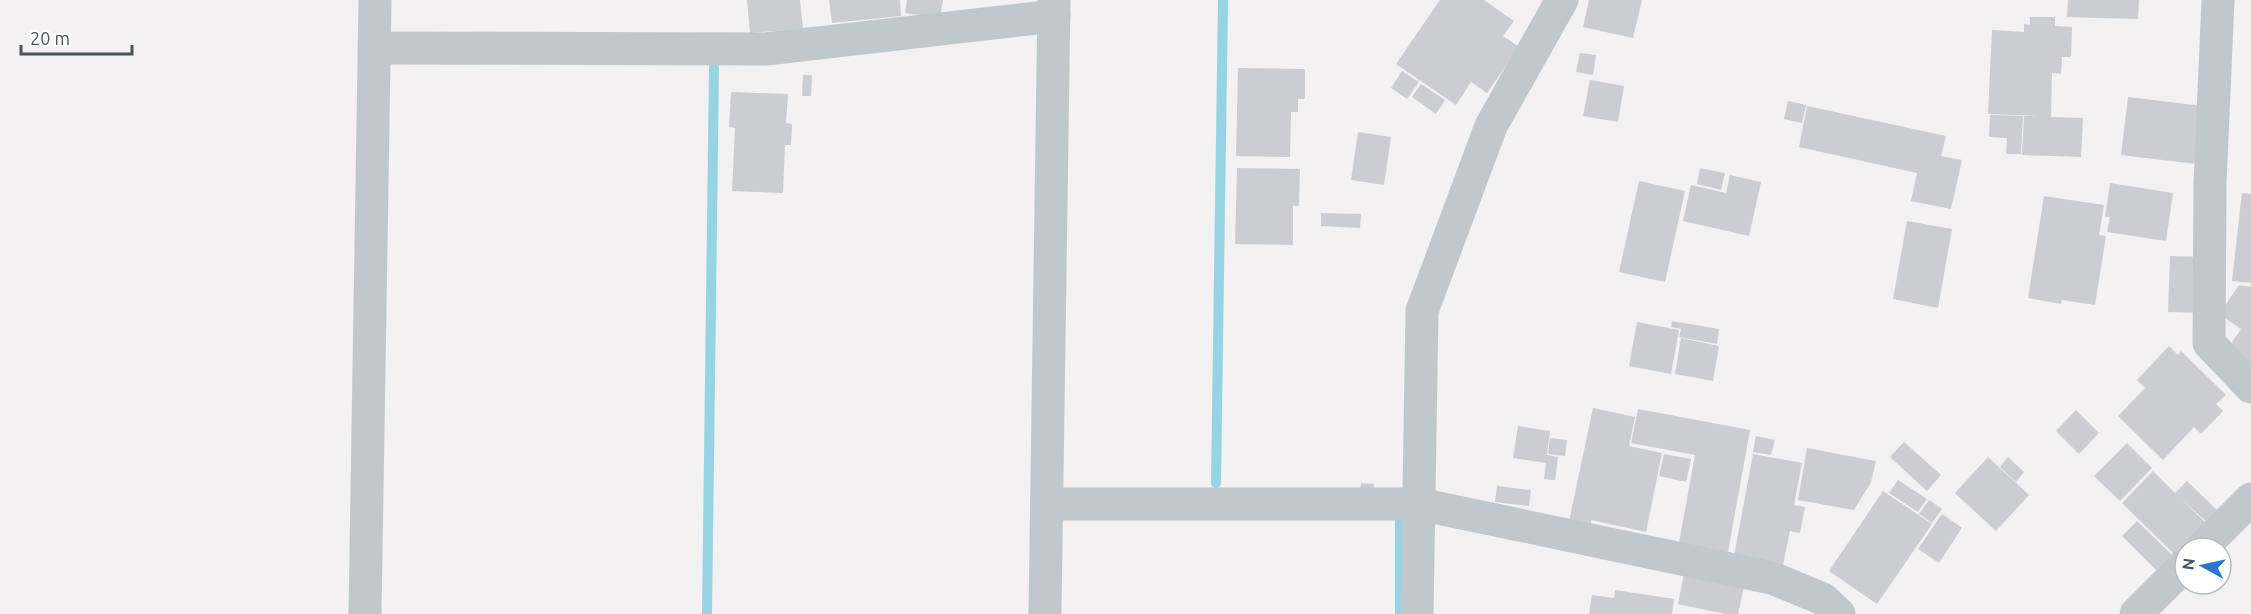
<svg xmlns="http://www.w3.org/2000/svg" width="2251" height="614" font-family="Ubuntu,sans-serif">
<rect width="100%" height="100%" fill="#f3f1f1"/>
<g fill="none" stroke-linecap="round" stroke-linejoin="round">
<g stroke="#96d4e4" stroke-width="10">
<polyline points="1216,483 1223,0"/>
<polyline points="707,614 714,67"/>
<polyline points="1400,614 1400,519"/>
</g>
</g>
<g fill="#cbcdd3">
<polygon points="747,0 800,0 803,29 750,33"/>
<polygon points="829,0 900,0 901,16 832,23"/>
<polygon points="907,0 943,0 940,18 905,13"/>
<polygon points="1440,0 1484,0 1514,21 1503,36 1519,47 1487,93 1471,82 1456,105 1396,64"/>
<polygon points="1589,0 1642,0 1633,38 1583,27"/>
<polygon points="2068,0 2139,0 2138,19 2067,17"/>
<polygon points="2030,17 2055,17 2055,26 2072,27 2071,57 2062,57 2061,74 2052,73 2051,117 2083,118 2081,157 2022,155 2024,116 2039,116 1988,114 1992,30 2024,32 2024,24 2030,25"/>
<polygon points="1580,53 1596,55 1593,75 1576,72"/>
<polygon points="1238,68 1305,69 1305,99 1298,99 1298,112 1291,112 1290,157 1236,156"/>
<polygon points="1402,71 1419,82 1407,99 1391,88"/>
<polygon points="803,75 812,75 811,96 802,96"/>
<polygon points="1590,80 1624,86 1618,122 1583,116"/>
<polygon points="1421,84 1445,100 1436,114 1412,97"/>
<polygon points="731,92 788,94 786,123 792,124 791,145 785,145 783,193 732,191 735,128 729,127"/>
<polygon points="2128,97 2203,106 2196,164 2121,155"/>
<polygon points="1788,101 1806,105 1802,123 1784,119"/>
<polygon points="1807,106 1946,136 1941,156 1962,160 1951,209 1911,201 1917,173 1799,147"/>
<polygon points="1990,115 2023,116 2021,154 2006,154 2007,138 1989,137"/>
<polygon points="1358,132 1391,137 1384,185 1351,180"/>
<polygon points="1237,168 1300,169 1299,206 1293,206 1293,245 1235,244"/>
<polygon points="1700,168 1725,173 1721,190 1697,184"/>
<polygon points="1730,175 1761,182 1749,236 1683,221 1691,185 1726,193"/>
<polygon points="1639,181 1685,191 1665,282 1619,272"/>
<polygon points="2110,183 2173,193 2166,241 2107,232 2110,217 2105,217"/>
<polygon points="2242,193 2251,194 2251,283 2232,281"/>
<polygon points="2044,196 2104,205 2099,235 2106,236 2095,305 2062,300 2061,304 2028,298"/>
<polygon points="1321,213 1361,214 1360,228 1321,226"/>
<polygon points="1907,221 1952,229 1938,308 1893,299"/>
<polygon points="2170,256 2205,257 2203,313 2168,312"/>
<polygon points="2239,285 2251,287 2251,368 2226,351 2241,329 2219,314"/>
<polygon points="1672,321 1719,329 1717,344 1679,337 1681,329 1671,327"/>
<polygon points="1637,322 1679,330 1671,374 1629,366"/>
<polygon points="1681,338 1719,346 1713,381 1675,374"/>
<polygon points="2169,346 2178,355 2181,351 2226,395 2216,404 2223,411 2201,434 2194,427 2163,460 2118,416 2145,388 2137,380"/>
<polygon points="1593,408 1635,417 1629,446 1662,453 1646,532 1591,520 1591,525 1569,521"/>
<polygon points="1638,409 1750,430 1728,552 1679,543 1695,455 1631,443"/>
<polygon points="2076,410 2099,433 2079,454 2056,431"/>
<polygon points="1518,426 1550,431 1547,455 1558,457 1555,480 1544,479 1546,463 1513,458"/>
<polygon points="1756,436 1775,440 1771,455 1753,452"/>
<polygon points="1550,438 1567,440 1565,456 1548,454"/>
<polygon points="1904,442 1941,475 1927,491 1890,457"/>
<polygon points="2127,443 2152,468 2120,501 2094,476"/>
<polygon points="1807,448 1876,461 1871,482 1854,510 1798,500"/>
<polygon points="1664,454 1691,459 1686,482 1659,476"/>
<polygon points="1753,454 1802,463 1794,505 1805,507 1800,533 1790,531 1783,565 1734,556"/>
<polygon points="1988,457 2029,495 1996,531 1955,493"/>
<polygon points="2008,457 2024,472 2016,482 2000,467"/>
<polygon points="2153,471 2175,493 2187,481 2219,512 2208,523 2181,499 2207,524 2176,556 2122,503"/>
<polygon points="1898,480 1927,499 1918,512 1889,493"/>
<polygon points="1361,483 1374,484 1374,491 1360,491"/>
<polygon points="1497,486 1531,490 1529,506 1495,502"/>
<polygon points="1883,491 1932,524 1877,604 1829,571"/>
<polygon points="1929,500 1942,509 1932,523 1919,514"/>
<polygon points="1942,514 1962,528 1939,563 1918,549"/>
<polygon points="2137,521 2173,556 2158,572 2122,536"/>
<polygon points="1685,569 1745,582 1738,614 1725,614 1678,604"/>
<polygon points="1615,590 1674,599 1672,614 1589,614 1592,595 1614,598"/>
</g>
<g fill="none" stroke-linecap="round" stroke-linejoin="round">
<g stroke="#c0c8ce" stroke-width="33">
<polyline points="2218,0 2210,184 2209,343 2251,387"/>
<polyline points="375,48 766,49 1054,16"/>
<polyline points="1047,504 1419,504 1772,578 1823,599 1839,614"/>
<polyline points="2202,548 2251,499"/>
<polyline points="365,614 375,0"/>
<polyline points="1045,614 1054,0"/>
<polyline points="1417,614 1422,311 1491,126 1562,0"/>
<polyline points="2136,614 2185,565"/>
</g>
</g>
<g transform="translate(2203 566) rotate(278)"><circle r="28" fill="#ffffff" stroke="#b7bbbe" stroke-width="1.5"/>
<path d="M0-4.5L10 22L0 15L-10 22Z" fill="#2b75d2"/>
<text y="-9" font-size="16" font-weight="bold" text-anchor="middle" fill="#4a545c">N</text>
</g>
<path d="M21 45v9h111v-9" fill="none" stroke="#4a545c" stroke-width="3"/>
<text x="30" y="45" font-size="18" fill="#4a545c" stroke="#ffffff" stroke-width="4.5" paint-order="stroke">20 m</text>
</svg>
